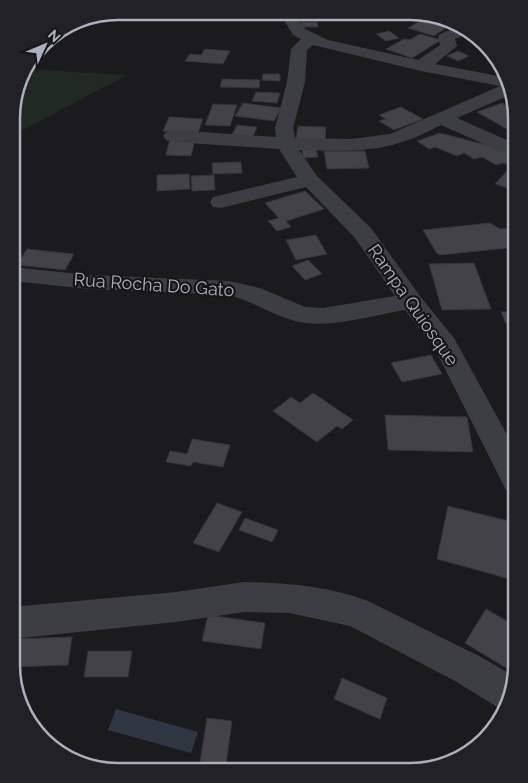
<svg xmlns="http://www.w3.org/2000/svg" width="528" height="783" font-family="Raleway,sans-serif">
<rect width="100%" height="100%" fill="#1b1a1d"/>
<polygon fill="#202922" points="24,69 127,75 12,136 12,103"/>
<polygon fill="#2f3743" points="116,709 198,732 191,753 108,730"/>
<g fill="#424247" stroke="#353439">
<polygon points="432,14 453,23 434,36 408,28"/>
<polygon points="301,22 317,22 318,27 302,27"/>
<polygon points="389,31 399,38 386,41 376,34"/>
<polygon points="420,34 441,40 412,58 386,49 404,39 409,40"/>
<polygon points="205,49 230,51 223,64 185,61 190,54 201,55"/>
<polygon points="458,51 469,56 458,61 447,56"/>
<polygon points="263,74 280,74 280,81 262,80"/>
<polygon points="222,79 260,80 259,88 220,87"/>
<polygon points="256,92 280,93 277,103 252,101"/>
<polygon points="243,103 281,108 274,121 235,116"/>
<polygon points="502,103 515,110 517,135 477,112"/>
<polygon points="213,104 237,105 230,126 205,125"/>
<polygon points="401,107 423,119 394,130 379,121 386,119 379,115"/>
<polygon points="169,117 203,119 198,133 163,131"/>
<polygon points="237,125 257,127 253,137 232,135"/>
<polygon points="298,126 326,127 325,140 296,139"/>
<polygon points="440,133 509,151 517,148 517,167 503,163 496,165 482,157 474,159 464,153 457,156 435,147 429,149 417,141"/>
<polygon points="170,139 195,140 191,156 166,155"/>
<polygon points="302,149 316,149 318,157 303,158"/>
<polygon points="324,151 365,151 369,168 327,169"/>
<polygon points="241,162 242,173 213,174 212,163"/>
<polygon points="507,171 517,174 517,191 495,184"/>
<polygon points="189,174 190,189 157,191 157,175"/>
<polygon points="214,175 215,190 192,191 191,176"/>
<polygon points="305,191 324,209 286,221 291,227 277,231 268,221 279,218 265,203"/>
<polygon points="490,223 500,229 517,227 517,247 440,255 436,252 423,230"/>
<polygon points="316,235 327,254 296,260 286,240"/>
<polygon points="27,249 74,254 65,270 17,265"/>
<polygon points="308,260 322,274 305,280 292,266"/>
<polygon points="474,263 491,309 442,310 429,264"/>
<polygon points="517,311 517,329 509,330 501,312"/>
<polygon points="431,355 442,374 402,382 391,363"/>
<polygon points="313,393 353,420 342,429 337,426 317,442 273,411 291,397 300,403"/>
<polygon points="385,415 467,417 473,452 388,450"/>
<polygon points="192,439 230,445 223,467 193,462 191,466 166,462 170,451 187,454"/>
<polygon points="217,503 242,512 219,552 193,543"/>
<polygon points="448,506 517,523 517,581 437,559"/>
<polygon points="245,518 278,530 272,542 239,530"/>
<polygon points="486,609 517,627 516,674 465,643"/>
<polygon points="208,615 265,623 261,649 202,641"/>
<polygon points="72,637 68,665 12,667 11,639"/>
<polygon points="88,651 132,651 128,677 84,677"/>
<polygon points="342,678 387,698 380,719 334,699"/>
<polygon points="207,718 232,721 226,765 200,762"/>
</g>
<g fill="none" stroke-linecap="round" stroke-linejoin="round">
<g fill="#3d3d44" fill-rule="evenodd">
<path d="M281 15H295L305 29 328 40 418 60 440 45 438 37 440 34 459 26 472 32 455 39 457 46 435 64 509 78 512 94 457 118 511 142 514 146 511 150 504 152 497 150 441 125C429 131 416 138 402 142 369 153 333 151 299 150L317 176 371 228 420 296 454 338 517 453V494L506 490 434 347 405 310C376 315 333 327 305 323 278 319 256 302 229 295L89 289 12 281V267L89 275 229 281 260 288 305 307 323 308 395 296 355 238 306 187 221 208 213 207 210 202 213 197 297 177 279 149 173 142 166 140 163 136 166 132 173 130 276 137 275 128 287 82 291 49 301 39 293 35ZM313 45 421 71 500 86 390 134 352 139 295 138 293 128 305 82 307 50Z"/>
<path d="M244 582C286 583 329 586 368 601L481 657 515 677 502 710 455 681 350 626 289 613 244 612 176 622 11 639V607L176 592Z"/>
</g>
</g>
<g text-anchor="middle" stroke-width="4.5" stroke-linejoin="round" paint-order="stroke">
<g font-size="18" fill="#acafbd" stroke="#161518">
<text transform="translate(154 285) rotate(4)" y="6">Rua Rocha Do Gato</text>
<text transform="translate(413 305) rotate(55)" y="6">Rampa Quiosque</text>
</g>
</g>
<path d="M0 0H528V783H0ZM118 20H410A98 98 0 0 1 508 118V665A98 98 0 0 1 410 763H118A98 98 0 0 1 20 665V118A98 98 0 0 1 118 20Z" fill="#222125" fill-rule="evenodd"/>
<path fill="none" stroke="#acafbd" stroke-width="2.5" d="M118 20H410A98 98 0 0 1 508 118V665A98 98 0 0 1 410 763H118A98 98 0 0 1 20 665V118A98 98 0 0 1 118 20Z"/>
<g transform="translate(45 45) rotate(46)" stroke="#161518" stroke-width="4" paint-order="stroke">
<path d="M0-4L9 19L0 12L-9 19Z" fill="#acafbd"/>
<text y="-8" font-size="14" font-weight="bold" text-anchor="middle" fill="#acafbd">N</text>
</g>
</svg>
